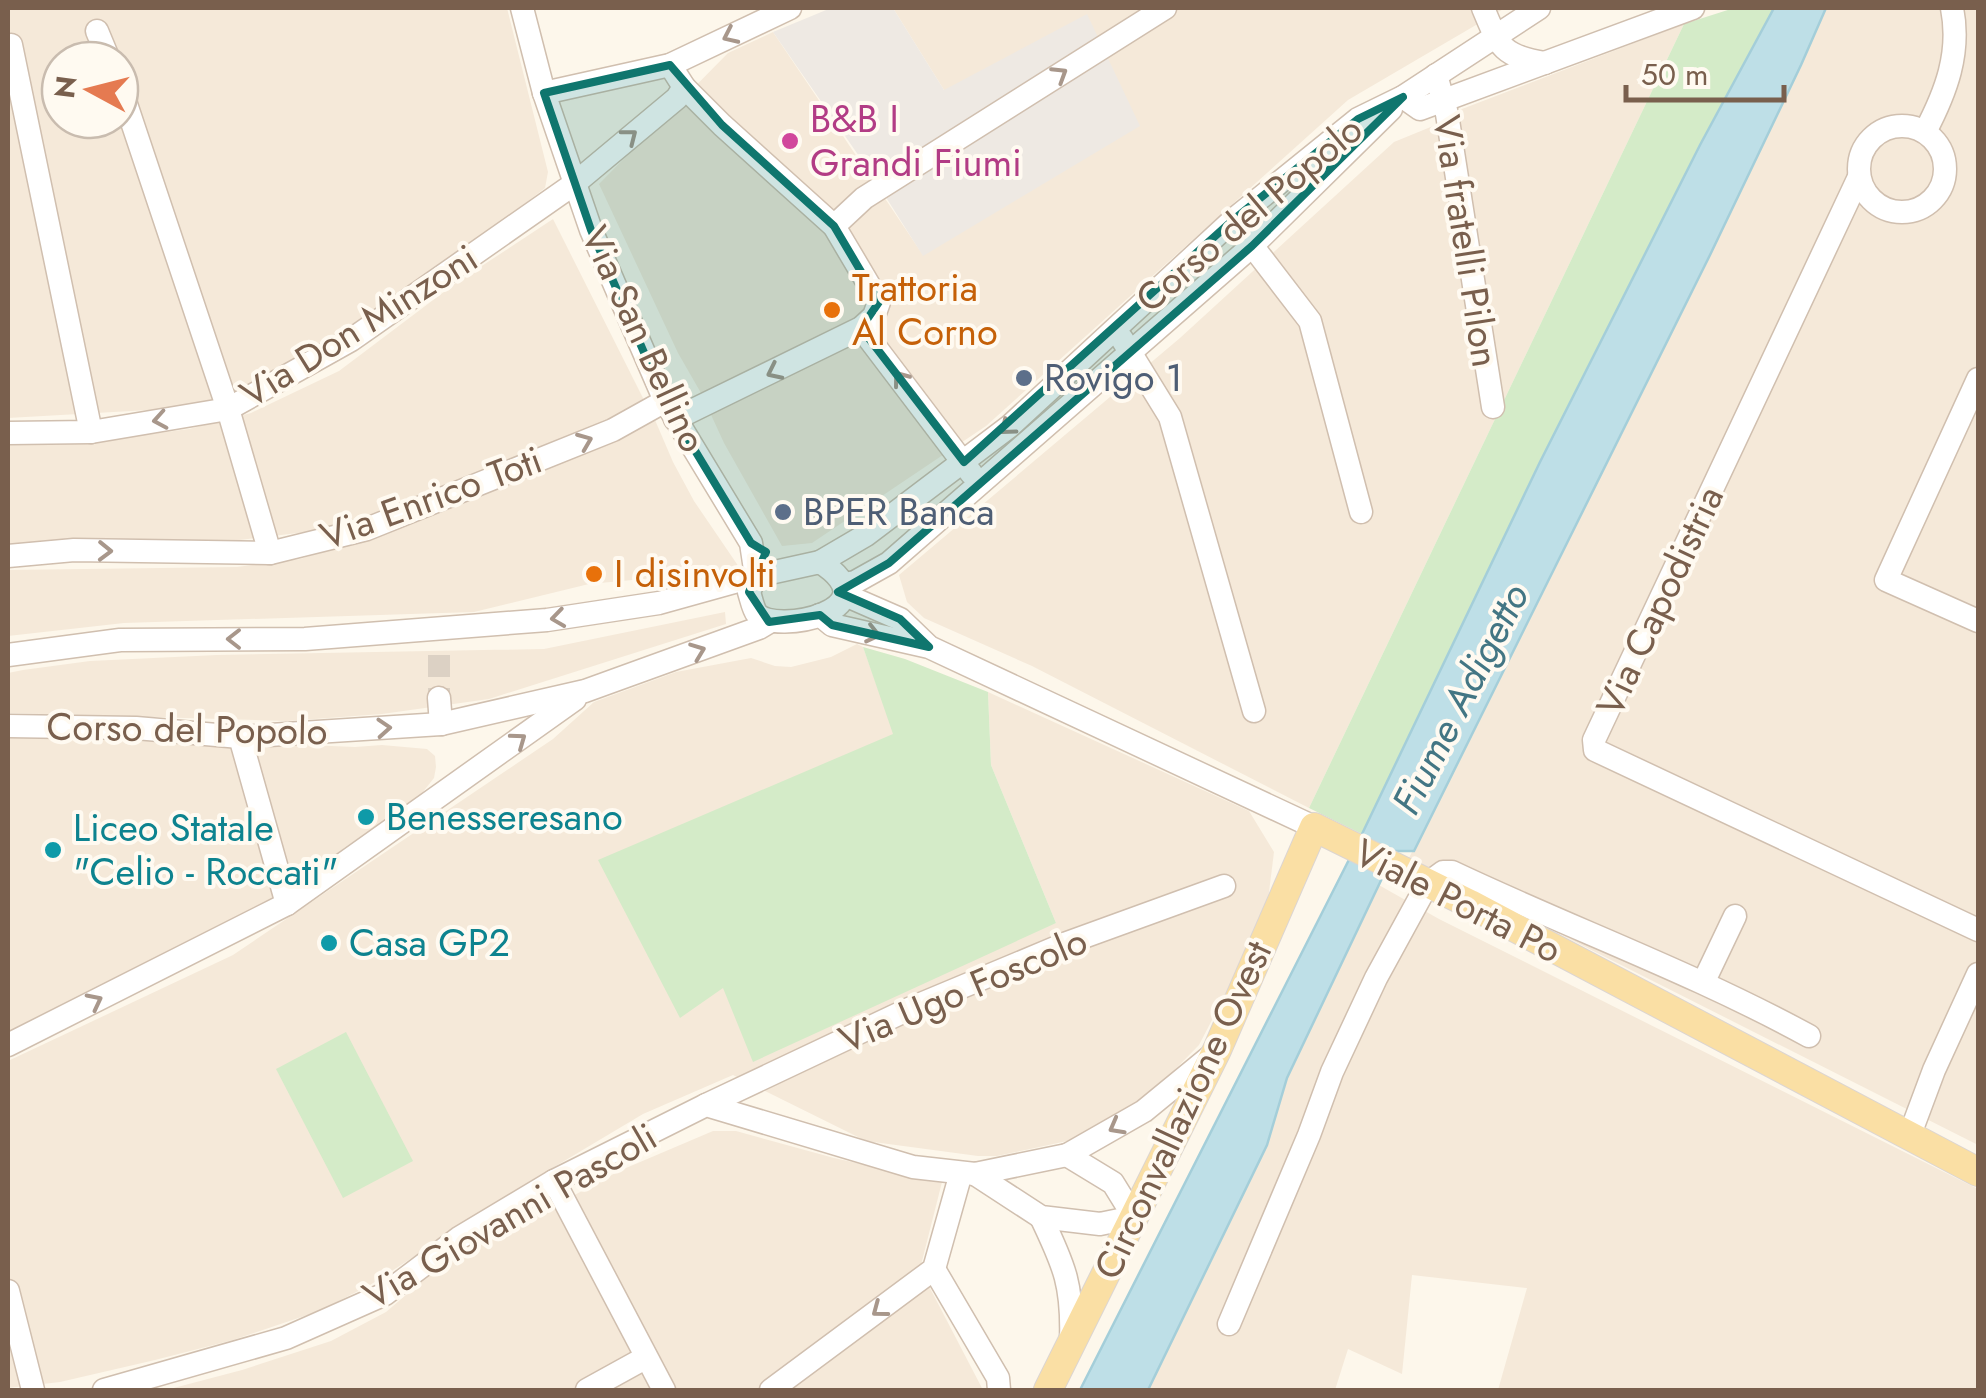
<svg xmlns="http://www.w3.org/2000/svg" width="1986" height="1398" font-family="Jost,sans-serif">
<rect width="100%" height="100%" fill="#fdf7eb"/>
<g fill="#f5e9d9" fill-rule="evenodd">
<path d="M8 8H507L548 172 545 188 388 309 236 392 184 408 8 418ZM60 60H120V120H60Z"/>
<polygon points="893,8 1505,8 1348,100 986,426 812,543 782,546 724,443 701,393 678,353 599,184 728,53 773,32 923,255 944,90"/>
<polygon points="1826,8 1978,8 1978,1145 1409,858 1710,255 1801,65"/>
<polygon points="1684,24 1309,808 1032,666 924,618 907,602 899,575 1180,338 1394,142 1438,124 1462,109"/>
<polygon points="553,219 645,402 484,480 331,529 215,543 8,545 8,442 91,442 189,429 251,413 339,371 453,285"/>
<polygon points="655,420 673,462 694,501 741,570 589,584 474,612 124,623 8,636 8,570 237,567 300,559 366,539 463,503"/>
<polygon points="725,612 726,624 489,699 382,714 287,721 8,713 8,673 23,670 90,661 217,655 544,649"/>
<polygon points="857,644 863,647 894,733 680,1017 723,987 1056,923 991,765 988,692 1249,811 1274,852 1266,916 1199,1045 1147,1098 1081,1138 997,1156 978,1156 866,1141 733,1075 643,1114 534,1179 370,1285 319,1311 233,1340 155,1360 60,1382 8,1388 8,1061 233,955 553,739 594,702 676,672 751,658 775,666 791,667 831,657"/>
<polygon points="8,732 355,747 382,745 427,749 435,756 436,767 434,778 418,798 344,848 282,901 8,1034"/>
<polygon points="1377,884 1439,919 1978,1189 1978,1390 1498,1390 1527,1288 1412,1275 1402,1374 1348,1349 1335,1390 1148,1390 1267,1145 1287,1078"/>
<polygon points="713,1131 736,1131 834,1158 942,1182 920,1269 983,1390 166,1390 242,1370 331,1341 386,1312 468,1242 569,1198 619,1171"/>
</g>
<polygon fill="#eee9e3" points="831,8 893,8 944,90 1087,14 1140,126 923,256 870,172 773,32"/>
<g fill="#d4ebc8">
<path d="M1734 8H1774C1627 278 1495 556 1362 834L1309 808 1684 24Z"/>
<polygon points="863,647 905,659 988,692 991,765 1056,923 753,1062 723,988 680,1018 598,860 893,734"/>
<polygon points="346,1032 413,1161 343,1198 276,1069"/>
</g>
<polygon fill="#bedfe7" stroke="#a4ced9" stroke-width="2.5" points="1774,8 1826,8 1801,65 1710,255 1414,851 1395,851 1287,1078 1267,1145 1148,1390 1080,1390 1362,834 1540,462 1700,145"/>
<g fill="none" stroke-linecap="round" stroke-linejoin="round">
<polyline stroke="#dcd1c4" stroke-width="22" stroke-dasharray="22 11" stroke-linecap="butt" points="439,655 439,698"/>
<defs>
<g id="minor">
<path d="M1483 8C1499 46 1501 56 1545 63"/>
<polyline points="97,31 109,60"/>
<polyline points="11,45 91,432"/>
<polyline points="670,65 684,87 722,125 834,226 879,302 874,316 861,328 675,419"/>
<polyline points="1436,75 1447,114 1493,407"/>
<polyline points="120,86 228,409 270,553"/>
<polyline points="544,93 670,65 790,8"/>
<polyline points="1403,97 1420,109 1693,8"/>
<circle cx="1902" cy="169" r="43"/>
<path d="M1925 132C1946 92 1961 53 1952 8"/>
<polyline points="1859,177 1594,740 1595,750 1978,930"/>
<polyline points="834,226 864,198 1165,8"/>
<polyline points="1244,235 1310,321 1361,512"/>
<polyline points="861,328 971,473"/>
<polyline points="1122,339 1170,417 1254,711"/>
<polyline points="1978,379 1886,580 1978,621"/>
<polyline points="8,433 91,432 228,409 351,340 574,184 677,98 684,87"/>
<polyline points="8,556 74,550 270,553 367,529 613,430 665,401"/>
<polyline points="820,562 866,535 1010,426 1233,220 1358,119 1403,97 1539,8"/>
<path d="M820 562C895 610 775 635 757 614 753 609 751 598 749 592L756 576Z"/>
<polyline points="845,584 855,582 889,563 1252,246 1391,109"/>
<polyline points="845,595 900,619 927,645"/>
<polyline points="820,615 832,625 929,647 1314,827"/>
<polyline points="8,655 120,640 305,639 547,620 659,603 756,576 751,543 665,401 591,230 544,93 522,8"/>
<polyline points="439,698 441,724"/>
<polyline points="8,726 136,728 240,737 441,724 585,691 759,628 769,622"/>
<polyline points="240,737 287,904"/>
<polyline points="1704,981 1735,916"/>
<polyline points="8,1045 287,904 575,699"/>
<polyline points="706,1105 909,1009 1067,943 1224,886"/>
<polyline points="1909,1137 1934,1070 1978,974"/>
<polyline points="975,1174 1041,1217 1100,1224 1134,1217 1113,1183 1067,1155"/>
<polyline points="554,1181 664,1390"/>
<path d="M1041 1217C1065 1267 1073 1286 1071 1342"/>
<polyline points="934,1269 998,1378 999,1390"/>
<polyline points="8,1291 33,1390"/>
<path d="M1229 1324 1309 1135 1332 1072 1376 978 1428 883 1443 872H1452C1570 928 1694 973 1809 1036"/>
<polyline points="104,1390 286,1338 385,1294 459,1238 554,1181 706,1105 913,1167 975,1174 1067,1155 1144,1111 1211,1056"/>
<polyline points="587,1390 645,1358"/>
<polyline points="771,1390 934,1269 961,1173"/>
</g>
<polyline id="major" points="1048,1390 1217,1050 1314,827 1470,904 1978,1172"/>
</defs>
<use href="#minor" stroke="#d0bfaf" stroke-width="25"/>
<use href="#major" stroke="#dcd5d1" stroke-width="30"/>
<use href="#minor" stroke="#fff" stroke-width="22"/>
<use href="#major" stroke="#fadfa4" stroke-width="28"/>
</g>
<defs><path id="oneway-chevron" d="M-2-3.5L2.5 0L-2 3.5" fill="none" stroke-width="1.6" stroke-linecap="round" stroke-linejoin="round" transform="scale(2.5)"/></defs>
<g stroke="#a8978b">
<use href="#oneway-chevron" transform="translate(730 36) rotate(155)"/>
<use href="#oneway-chevron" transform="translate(1060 74) rotate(-32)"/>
<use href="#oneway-chevron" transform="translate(630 136) rotate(-38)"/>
<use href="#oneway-chevron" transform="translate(774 372) rotate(154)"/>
<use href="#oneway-chevron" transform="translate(900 378) rotate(-127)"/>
<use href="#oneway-chevron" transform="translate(160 420) rotate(170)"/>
<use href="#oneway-chevron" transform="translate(1007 428) rotate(140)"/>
<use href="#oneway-chevron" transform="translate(585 441) rotate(-22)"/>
<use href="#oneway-chevron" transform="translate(105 551) rotate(1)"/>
<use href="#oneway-chevron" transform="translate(558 618) rotate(172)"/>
<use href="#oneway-chevron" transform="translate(873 634) rotate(13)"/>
<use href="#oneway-chevron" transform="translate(234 639) rotate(180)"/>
<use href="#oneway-chevron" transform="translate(698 651) rotate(-21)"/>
<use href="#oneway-chevron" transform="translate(384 728) rotate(-4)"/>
<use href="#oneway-chevron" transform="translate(519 740) rotate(-36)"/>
<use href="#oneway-chevron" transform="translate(95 1001) rotate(-27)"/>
<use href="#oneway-chevron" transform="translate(1116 1127) rotate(151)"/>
<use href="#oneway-chevron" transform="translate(879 1310) rotate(143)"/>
</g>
<path fill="#0f766e" fill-opacity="0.2" stroke="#0f766e" stroke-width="8" stroke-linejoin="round" d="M670 65 722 125 834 226 879 302 861 328 964 462 1233 220 1358 119 1403 97 1252 246 889 563 838 592 900 619 929 647 832 625 820 615 769 622 749 592 766 552 751 543 665 401 591 230 544 93Z"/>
<circle fill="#d1479c" stroke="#fffaf1" stroke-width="4" cx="790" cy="141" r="10"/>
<g fill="#e8710a" stroke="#fffaf1" stroke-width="4">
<circle cx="832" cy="310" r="10"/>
<circle cx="594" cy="574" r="10"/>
</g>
<g fill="#5c6f8a" stroke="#fffaf1" stroke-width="4">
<circle cx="1024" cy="378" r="10"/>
<circle cx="783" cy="512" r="10"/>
</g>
<g fill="#0f9aa8" stroke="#fffaf1" stroke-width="4">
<circle cx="366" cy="817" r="10"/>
<circle cx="53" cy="850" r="10"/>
<circle cx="329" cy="943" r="10"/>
</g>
<g text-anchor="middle" stroke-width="8" stroke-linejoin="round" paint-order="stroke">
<g font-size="38" fill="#b23c85" stroke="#fffaf1" text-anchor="start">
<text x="810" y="132">B&amp;B I<tspan x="810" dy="44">Grandi Fiumi</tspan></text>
</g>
<g font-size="38" fill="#795f4d" stroke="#fffaf1">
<text transform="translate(1249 214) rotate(-40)" y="13">Corso del Popolo</text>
<text transform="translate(1466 241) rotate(81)" y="13">Via fratelli Pilon</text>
<text transform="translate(359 326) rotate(-32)" y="13">Via Don Minzoni</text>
<text transform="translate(644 339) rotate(65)" y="13">Via San Bellino</text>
<text transform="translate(431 498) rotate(-20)" y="13">Via Enrico Toti</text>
<text transform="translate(1660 601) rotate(-65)" y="13">Via Capodistria</text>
<text transform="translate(187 729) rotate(1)" y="13">Corso del Popolo</text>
<text transform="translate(1458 901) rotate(27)" y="13">Viale Porta Po</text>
<text transform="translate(963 990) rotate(-23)" y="13">Via Ugo Foscolo</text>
<text transform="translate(1183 1110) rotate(-65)" y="13">Circonvallazione Ovest</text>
<text transform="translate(510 1216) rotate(-30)" y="13">Via Giovanni Pascoli</text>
</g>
<g font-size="38" fill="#c56008" stroke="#fffaf1" text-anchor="start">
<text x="852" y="301">Trattoria<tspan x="852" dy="44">Al Corno</tspan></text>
<text x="614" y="587">I disinvolti</text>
</g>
<g font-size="38" fill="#4e5e75" stroke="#fffaf1" text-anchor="start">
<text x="1044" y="391">Rovigo 1</text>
<text x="803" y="525">BPER Banca</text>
</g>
<g font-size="38" fill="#0d838f" stroke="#fffaf1" text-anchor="start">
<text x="386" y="830">Benesseresano</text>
<text x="73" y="841">Liceo Statale<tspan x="73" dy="44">"Celio - Roccati"</tspan></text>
<text x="349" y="956">Casa GP2</text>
</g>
<g font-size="40" font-style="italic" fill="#437684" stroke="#fffaf1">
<text transform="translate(1460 699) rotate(-63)" y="14">Fiume Adigetto</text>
</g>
</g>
<rect width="1986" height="1398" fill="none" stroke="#795f4d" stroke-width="20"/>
<g transform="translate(90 90) rotate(277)"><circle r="48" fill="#fffaf1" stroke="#c9bcaf" stroke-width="2.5"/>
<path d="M0-8L18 38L0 25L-18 38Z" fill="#e57a51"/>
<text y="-15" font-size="28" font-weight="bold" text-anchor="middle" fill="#795f4d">N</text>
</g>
<path d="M1626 85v15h158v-15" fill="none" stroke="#795f4d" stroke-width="5"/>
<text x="1641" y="85" font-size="30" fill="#795f4d" stroke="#fffaf1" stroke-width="8" paint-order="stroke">50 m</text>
</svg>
